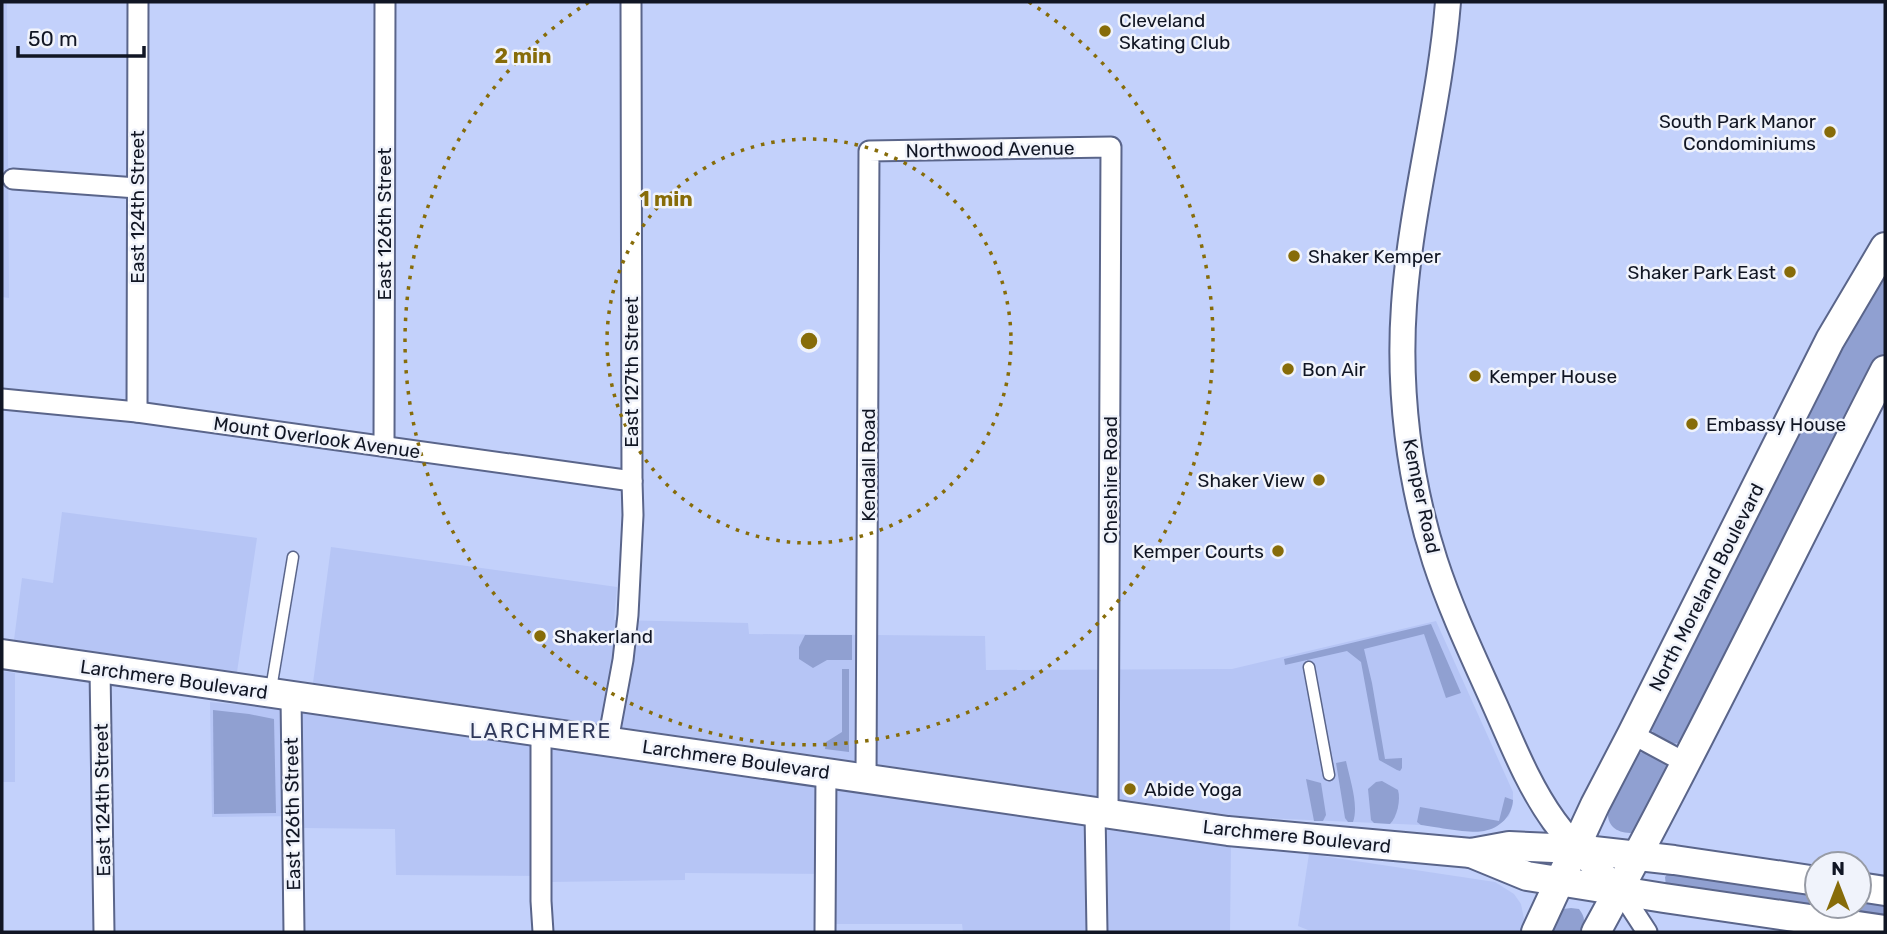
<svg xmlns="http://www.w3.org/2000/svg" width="1887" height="934" font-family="Rubik,sans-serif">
<rect width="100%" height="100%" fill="#c3d1fb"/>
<g fill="#b6c5f5">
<polygon points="2,2 7,2 9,298 2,297"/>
<polygon points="62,512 257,538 237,672 14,640 22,578 53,583"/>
<polygon points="331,547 617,587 614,620 748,623 749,634 985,636 986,670 1232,669 1436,621 1513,792 1513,804 1509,816 1501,823 1484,831 1421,825 1244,817 313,683"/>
<polygon points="2,671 15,673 15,782 2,782"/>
<polygon points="210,702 272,708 1231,844 1230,932 963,932 962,924 834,924 834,874 685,873 685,880 549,882 549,876 396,875 395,829 303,828 303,816 212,817"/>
<polygon points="1309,854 1495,882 1514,894 1521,904 1524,919 1523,930 1522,932 1313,932 1298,926"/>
</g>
<g fill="#90a0d1">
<path d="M1885 261V351L1687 741C1670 747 1658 743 1650 727Z"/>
<polygon points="1431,624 1461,693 1446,698 1424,634 1364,649 1372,683 1385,759 1402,758 1402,768 1400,771 1397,770 1379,760 1361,662 1347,651 1285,665 1284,659"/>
<polygon points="805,635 852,635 852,660 827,660 813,668 799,659 799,647"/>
<polygon points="842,669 849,669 849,752 825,749 826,742 842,732"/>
<polygon points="213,710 249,714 274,719 276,813 214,814"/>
<path d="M1643 752 1670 765 1636 833C1619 834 1606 828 1608 809 1609 797 1629 767 1635 754Z"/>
<path d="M1346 761C1350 780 1359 805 1353 822H1348L1345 818 1336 763Z"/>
<polygon points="1306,779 1321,783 1326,815 1323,821 1314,821"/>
<path d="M1382 781 1398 790C1401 800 1397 817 1390 824L1374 823 1371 820 1368 789 1376 782Z"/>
<path d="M1505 797 1513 800C1512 816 1500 828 1484 831 1471 834 1436 827 1421 825L1417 822 1420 807 1499 821Z"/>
<polygon points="1669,872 1817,891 1817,906 1859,906 1859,898 1885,901 1885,922 1666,887 1665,877"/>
<path d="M1571 908 1579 909C1586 918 1585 923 1580 932H1550L1563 909Z"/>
</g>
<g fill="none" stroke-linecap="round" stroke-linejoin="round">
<defs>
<g id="service">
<polyline points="1309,667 1329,775"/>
<polyline points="271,689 293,557"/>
</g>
<g id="minor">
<polyline points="13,179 137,188"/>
<polyline points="2,399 137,412 632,481"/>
<polyline points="137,412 138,2"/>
<polyline points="384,446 385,2"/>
<polyline points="100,669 104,932"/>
<polyline points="291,696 294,932"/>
<polyline points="541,732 541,901 543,932"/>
<polyline points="1632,734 1686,763"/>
<polyline points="608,741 623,660 628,615 633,515 632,481 631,2"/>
<polyline points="866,778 869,151 1111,147 1108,814"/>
<polyline points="1095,812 1097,932"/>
<polyline points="1619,889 1647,932"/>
<polyline points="825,932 826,772"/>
</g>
<path id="tertiary" d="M1448 2C1440 104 1411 203 1404 305 1398 390 1409 481 1435 561 1451 610 1473 656 1494 703 1512 743 1528 785 1554 821 1573 847 1596 868 1619 889"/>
<g id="secondary">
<polyline points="2,654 1228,831 1471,853 1509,846 1576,849 1674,860 1817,881"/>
<polyline points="1471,853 1527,876 1664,898 1885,930"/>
<polyline points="1859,887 1885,891"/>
<polyline points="1536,932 1595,805 1632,734 1830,340 1885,247"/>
<path d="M1596 932C1697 747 1789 557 1885 370"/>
</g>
</defs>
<use href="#service" stroke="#5a658a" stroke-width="13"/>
<use href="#minor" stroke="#5a658a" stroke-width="23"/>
<use href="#tertiary" stroke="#5a658a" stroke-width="28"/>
<use href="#secondary" stroke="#5a658a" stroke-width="32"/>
<use href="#service" stroke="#fff" stroke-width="10"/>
<use href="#minor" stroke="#fff" stroke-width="19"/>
<use href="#tertiary" stroke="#fff" stroke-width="24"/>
<use href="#secondary" stroke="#fff" stroke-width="28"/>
</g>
<g fill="none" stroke="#876c09" stroke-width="3.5" stroke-dasharray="3.5 7">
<circle cx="809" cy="341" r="202"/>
<path d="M1029 2A404 404 0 1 1 589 2"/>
</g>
<g fill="#876c09" stroke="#f0f3fb" stroke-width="2.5">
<circle cx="1105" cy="31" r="7"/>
<circle cx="1830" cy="132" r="7"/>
<circle cx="1294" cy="256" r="7"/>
<circle cx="1790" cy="272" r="7"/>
<circle cx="1288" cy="369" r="7"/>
<circle cx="1475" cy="376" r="7"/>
<circle cx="1692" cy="424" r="7"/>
<circle cx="1319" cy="480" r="7"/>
<circle cx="1278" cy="551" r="7"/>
<circle cx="540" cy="636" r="7"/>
<circle cx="1130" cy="789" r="7"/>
</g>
<g text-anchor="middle" stroke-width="5" stroke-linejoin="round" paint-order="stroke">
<g font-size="19" fill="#111624" stroke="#f0f3fb" text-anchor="start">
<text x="1119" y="27">Cleveland<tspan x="1119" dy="22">Skating Club</tspan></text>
<text x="1816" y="128" text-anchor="end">South Park Manor<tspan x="1816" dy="22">Condominiums</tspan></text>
<text x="1308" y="263">Shaker Kemper</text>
<text x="1776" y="279" text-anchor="end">Shaker Park East</text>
<text x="1302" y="376">Bon Air</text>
<text x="1489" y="383">Kemper House</text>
<text x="1706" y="431">Embassy House</text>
<text x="1305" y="487" text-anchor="end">Shaker View</text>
<text x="1264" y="558" text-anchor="end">Kemper Courts</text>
<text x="554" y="643">Shakerland</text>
<text x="1144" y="796">Abide Yoga</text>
</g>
<g font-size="19" fill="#111624" stroke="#f0f3fb">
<text transform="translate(990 149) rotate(-1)" y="7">Northwood Avenue</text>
<text transform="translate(137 207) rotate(-90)" y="7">East 124th Street</text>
<text transform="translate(384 224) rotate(-90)" y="7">East 126th Street</text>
<text transform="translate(631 372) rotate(-90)" y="7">East 127th Street</text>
<text transform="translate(317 437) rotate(8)" y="7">Mount Overlook Avenue</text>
<text transform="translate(868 465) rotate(-90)" y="7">Kendall Road</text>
<text transform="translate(1110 480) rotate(-90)" y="7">Cheshire Road</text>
<text transform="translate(1422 496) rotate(78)" y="7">Kemper Road</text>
<text transform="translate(1706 587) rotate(-63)" y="7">North Moreland Boulevard</text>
<text transform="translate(174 679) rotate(8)" y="7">Larchmere Boulevard</text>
<text transform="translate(736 759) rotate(8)" y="7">Larchmere Boulevard</text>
<text transform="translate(102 800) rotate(-91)" y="7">East 124th Street</text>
<text transform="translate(292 814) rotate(-91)" y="7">East 126th Street</text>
<text transform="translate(1297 836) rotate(6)" y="7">Larchmere Boulevard</text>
</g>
<g font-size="21" letter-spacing="2" fill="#2f385a" stroke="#f0f3fb">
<text x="541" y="738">LARCHMERE</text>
</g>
</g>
<circle cx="809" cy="341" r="10" fill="#876c09" stroke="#f0f3fb" stroke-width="3.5"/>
<g font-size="21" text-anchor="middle" font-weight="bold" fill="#876c09" stroke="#f0f3fb" stroke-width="5" stroke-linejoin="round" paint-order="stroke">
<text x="523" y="63">2 min</text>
<text x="666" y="206">1 min</text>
</g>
<rect width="1887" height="934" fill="none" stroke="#111624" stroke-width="7"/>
<g transform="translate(1838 885)"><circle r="33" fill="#f0f3fb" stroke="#979ba5" stroke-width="2"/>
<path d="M0-5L12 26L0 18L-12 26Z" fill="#876c09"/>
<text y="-10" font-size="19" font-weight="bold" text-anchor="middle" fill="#111624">N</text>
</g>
<path d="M18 46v10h126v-10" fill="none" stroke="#111624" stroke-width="3.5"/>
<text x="28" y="46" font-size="21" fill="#111624" stroke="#f0f3fb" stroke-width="5" paint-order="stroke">50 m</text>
</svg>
